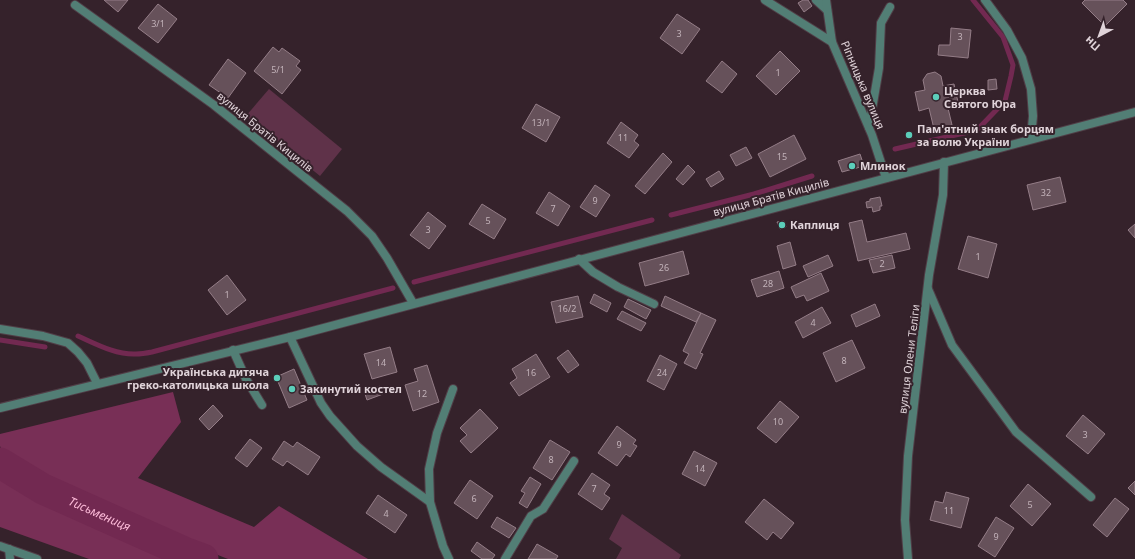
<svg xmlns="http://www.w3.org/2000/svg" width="1135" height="559" font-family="'Noto Sans',sans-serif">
<rect width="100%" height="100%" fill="#35222b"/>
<g fill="#5f3249">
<polygon points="269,89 342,149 320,176 246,116"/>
<polygon points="622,514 681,555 679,559 616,559 622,548 609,539"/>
</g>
<g fill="#782f56">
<polygon points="173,392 181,422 138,478 254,527 279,506 368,559 228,559 190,544 49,481 5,458 0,446 0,434"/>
<polygon points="0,469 42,494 184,559 89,559 0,527"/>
</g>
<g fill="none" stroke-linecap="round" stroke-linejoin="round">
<g stroke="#722951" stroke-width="5">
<polyline points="895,149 977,130 1005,101 1011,76 1013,65 1003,37 973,0"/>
<polyline points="671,215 754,194 812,176"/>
<polyline points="414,282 652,220"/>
<path d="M78 336C96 344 116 355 136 354 142 354 147 353 152 352L393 288"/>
<polyline points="0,340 45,347"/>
</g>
<path stroke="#722951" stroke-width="31" id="s1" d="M0 463 43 489 184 552 203 559"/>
</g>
<g fill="#66515a" stroke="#947d87">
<polygon points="104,0 128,0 118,12"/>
<polygon points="803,0 808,0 812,6 804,12 798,3"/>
<polygon points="1085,0 1123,0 1127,4 1105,26 1082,3"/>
<polygon points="158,4 177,19 158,43 138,28"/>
<polygon points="677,14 700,29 682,54 660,38"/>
<polygon points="951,28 971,30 968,58 938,55 939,45 950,45"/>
<polygon points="273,47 279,52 282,48 300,61 296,66 301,70 282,94 254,71"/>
<polygon points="780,51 800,71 776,95 756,76"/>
<polygon points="228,59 246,73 228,98 209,85"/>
<polygon points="722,61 737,74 722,93 706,81"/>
<polygon points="935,72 941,76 943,86 954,84 958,102 947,104 952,125 934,129 929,108 919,111 915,92 925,90 923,80 927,74"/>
<polygon points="996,79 997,89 988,90 988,80"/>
<polygon points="536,104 560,117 546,142 522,128"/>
<polygon points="621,122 638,135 634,141 639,145 629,158 607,143"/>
<polygon points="794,135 806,159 770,177 758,154"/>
<polygon points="746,147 752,158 736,166 730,155"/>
<polygon points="663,153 672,162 645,194 635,186"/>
<polygon points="860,154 864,166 842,172 838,161"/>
<polygon points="688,165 695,172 683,185 676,179"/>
<polygon points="719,171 724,179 711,187 706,179"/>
<polygon points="1060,177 1066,202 1033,210 1027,185"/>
<polygon points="595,185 610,195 596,217 580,207"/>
<polygon points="549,192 570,206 558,226 536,213"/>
<polygon points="880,197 882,206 880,206 880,210 873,212 872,207 867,208 866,202 870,201 870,199"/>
<polygon points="482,204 506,219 494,239 469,224"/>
<polygon points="428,212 446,226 429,249 410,235"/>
<polygon points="862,220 867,242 906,233 910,249 858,261 849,223"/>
<polygon points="784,221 786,227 780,229 777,222"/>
<polygon points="1135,224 1135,238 1128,230"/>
<polygon points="968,236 997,244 988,278 958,269"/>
<polygon points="790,242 796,265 783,269 777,246"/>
<polygon points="683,251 689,274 645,286 639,263"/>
<polygon points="828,255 833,266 808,277 803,266"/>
<polygon points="892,255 895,268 873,273 869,260"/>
<polygon points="779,271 784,288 757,297 751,280"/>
<polygon points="821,273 829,291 807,301 804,295 796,298 791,287"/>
<polygon points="227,275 246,300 227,315 208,290"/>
<polygon points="594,294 611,303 607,312 590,303"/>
<polygon points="578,296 583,317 556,323 551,302"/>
<polygon points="665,296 701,313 696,322 661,306"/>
<polygon points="628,299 651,310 646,319 624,307"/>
<polygon points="875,304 880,316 856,327 851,315"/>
<polygon points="822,307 831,323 803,338 795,322"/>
<polygon points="622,311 646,323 641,331 617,319"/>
<polygon points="701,313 716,320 700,353 703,354 696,369 684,363 689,354 683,351"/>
<polygon points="852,340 865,368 836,382 823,353"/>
<polygon points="390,347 397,372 372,379 364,354"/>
<polygon points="568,350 579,365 568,373 557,358"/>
<polygon points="536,354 550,377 519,396 510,383 517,378 512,369"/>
<polygon points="660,355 677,364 664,390 647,381"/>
<polygon points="427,365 439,402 413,411 405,385 418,381 414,369"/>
<polygon points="294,369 307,400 289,408 276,377"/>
<polygon points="380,386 383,394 367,400 364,391"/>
<polygon points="780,401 799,417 776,443 757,428"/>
<polygon points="213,405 223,416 209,430 199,419"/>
<polygon points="480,409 498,428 471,453 460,441 467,435 460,428"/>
<polygon points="1083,415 1105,434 1088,454 1066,436"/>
<polygon points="617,426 636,440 633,444 637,446 630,457 626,454 617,466 598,453"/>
<polygon points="250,439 262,448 247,467 235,458"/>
<polygon points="550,440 570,452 552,480 533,468"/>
<polygon points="284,441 293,447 297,442 320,457 308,475 287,461 283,466 272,459"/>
<polygon points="694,451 717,463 705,486 682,474"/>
<polygon points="592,473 610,485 604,494 610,498 602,510 578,494"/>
<polygon points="530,477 541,484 527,508 519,503 525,493 521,491"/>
<polygon points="470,480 493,496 477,519 454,503"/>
<polygon points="1135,481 1135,495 1128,488"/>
<polygon points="1028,484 1051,504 1032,526 1010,506"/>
<polygon points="946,492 969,498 961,528 930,520 935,501 943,503"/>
<polygon points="378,495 407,515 395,533 366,513"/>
<polygon points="1115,498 1129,509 1107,537 1093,525"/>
<polygon points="764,499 794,523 781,539 773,532 767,540 745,522"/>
<polygon points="497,517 516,528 509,538 491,527"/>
<polygon points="996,517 1014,528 995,557 978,546"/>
<polygon points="477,542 495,555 492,559 482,559 471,551"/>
<polygon points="537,544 558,556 556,559 528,559"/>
</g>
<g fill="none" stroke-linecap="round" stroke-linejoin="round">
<defs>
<g id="service">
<polyline points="765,0 832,42"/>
<polyline points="816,0 827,10"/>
<polyline points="869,127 879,68 881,23 890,7"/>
<polyline points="579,259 593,272 618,287 654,304"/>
<polyline points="928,289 952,345 1016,432 1091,497"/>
<polyline points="233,350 246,379 262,405"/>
<polyline points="430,502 429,469 437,433 453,389"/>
<polyline points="9,549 10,559"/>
<polyline points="505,559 531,516 543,509 574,461"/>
</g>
<g id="minor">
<polyline points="826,0 832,42 872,135 886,178"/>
<polyline points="985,0 1007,30 1022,58 1031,89 1033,116 1031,139"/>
<polyline points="75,5 214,105 347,211 372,236 387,258 413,303"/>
<polyline points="0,329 43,336 68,343 78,352 87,363 97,383"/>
<polyline points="290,337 321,403 330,416 357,446 381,467 430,502 443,546 449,559"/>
<polyline points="0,546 37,559"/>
<polyline points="908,559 905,520 908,456 929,275 943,195 944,162"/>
</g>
<polyline id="tertiary" points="0,408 290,337 1135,112"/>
</defs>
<use href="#service" stroke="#503e47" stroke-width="10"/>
<use href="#minor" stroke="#503e47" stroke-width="10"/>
<use href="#tertiary" stroke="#503e47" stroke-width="10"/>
<use href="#service" stroke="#527e75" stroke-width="8"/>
<use href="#minor" stroke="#527e75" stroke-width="8"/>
<use href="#tertiary" stroke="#527e75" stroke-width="8"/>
</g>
<g fill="#5cceba" stroke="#35222b" stroke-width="1.5">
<circle cx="936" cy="97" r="4"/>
<circle cx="909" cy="135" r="4"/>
<circle cx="852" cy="166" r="4"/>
<circle cx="782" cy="225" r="4"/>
<circle cx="277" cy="378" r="4"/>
<circle cx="292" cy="389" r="4"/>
</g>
<g text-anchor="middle" stroke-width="4" stroke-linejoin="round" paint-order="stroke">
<g font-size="9" fill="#c2b2b9">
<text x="158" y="27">3/1</text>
<text x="679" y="37">3</text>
<text x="960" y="40">3</text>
<text x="278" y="73">5/1</text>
<text x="778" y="76">1</text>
<text x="541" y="126">13/1</text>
<text x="623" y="141">11</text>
<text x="782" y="160">15</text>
<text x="1046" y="196">32</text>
<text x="595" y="204">9</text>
<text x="553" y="212">7</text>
<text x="488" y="224">5</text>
<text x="428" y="233">3</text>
<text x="978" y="260">1</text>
<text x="882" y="267">2</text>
<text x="664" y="271">26</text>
<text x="768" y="287">28</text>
<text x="227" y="298">1</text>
<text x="567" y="312">16/2</text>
<text x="813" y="326">4</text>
<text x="844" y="364">8</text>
<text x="381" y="366">14</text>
<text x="531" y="376">16</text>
<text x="662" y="376">24</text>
<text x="422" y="397">12</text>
<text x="778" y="425">10</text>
<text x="1085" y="438">3</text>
<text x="619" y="448">9</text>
<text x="551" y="463">8</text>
<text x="700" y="472">14</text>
<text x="594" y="492">7</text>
<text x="474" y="502">6</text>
<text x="1030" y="508">5</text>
<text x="949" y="514">11</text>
<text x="386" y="517">4</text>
<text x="996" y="540">9</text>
</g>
<g font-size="11" fill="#e0d3d9" stroke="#35222b">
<text transform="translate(863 85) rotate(67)" y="4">Ріпницька вулиця</text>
<text transform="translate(265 132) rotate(39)" y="4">вулиця Братів Кицилів</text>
<text transform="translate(771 197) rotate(-15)" y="4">вулиця Братів Кицилів</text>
<text transform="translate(909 359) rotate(-83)" y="4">вулиця Олени Теліги</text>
</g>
<g font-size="11" font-weight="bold" fill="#e0d3d9" stroke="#35222b" text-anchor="start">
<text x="944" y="95">Церква<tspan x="944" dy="13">Святого Юра</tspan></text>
<text x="917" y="133">Пам'ятний знак борцям<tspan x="917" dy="13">за волю України</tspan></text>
<text x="860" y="170">Млинок</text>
<text x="790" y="229">Каплиця</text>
<text x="269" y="376" text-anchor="end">Українська дитяча<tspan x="269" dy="13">греко-католицька школа</tspan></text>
<text x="300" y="393">Закинутий костел</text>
</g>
<g font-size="12" font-style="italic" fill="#fcbad8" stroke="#35222b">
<text dy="4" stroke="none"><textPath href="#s1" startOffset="112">Тисьмениця</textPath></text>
</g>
</g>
<g transform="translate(1099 36) rotate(221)" stroke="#35222b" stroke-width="3" paint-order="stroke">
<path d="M0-3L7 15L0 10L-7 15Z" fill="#e0d3d9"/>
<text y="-6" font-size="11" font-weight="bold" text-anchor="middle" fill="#e0d3d9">Пн</text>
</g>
</svg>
